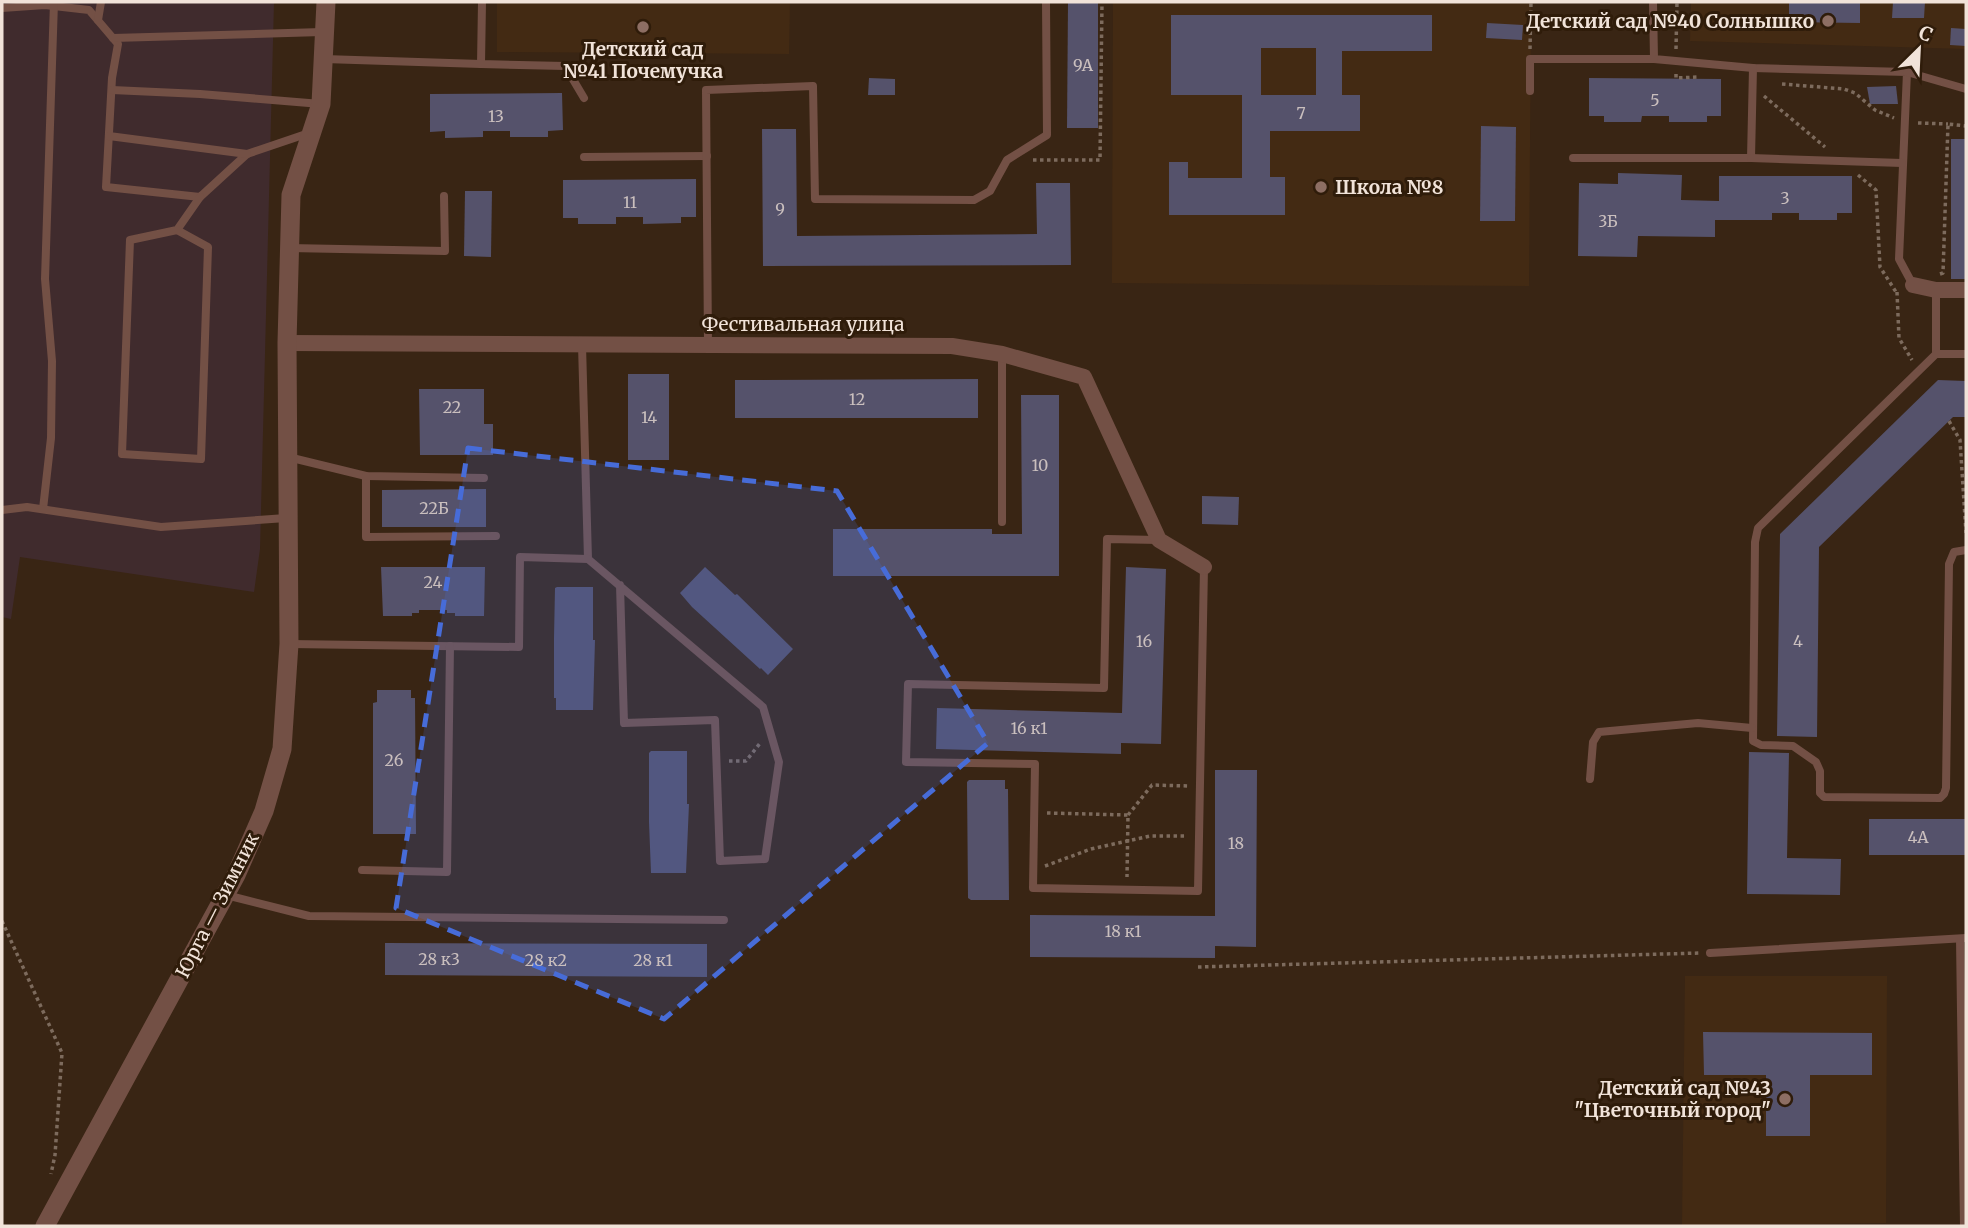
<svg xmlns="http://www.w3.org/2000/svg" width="1968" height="1228" font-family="Merriweather,serif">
<rect width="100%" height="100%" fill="#392514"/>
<g fill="#432a13">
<polygon points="497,2 790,2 789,54 497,52"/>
<polygon points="1113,2 1531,2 1529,286 1112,283"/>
<polygon points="1691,2 1966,2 1966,49 1690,41"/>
<polygon points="1685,976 1887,976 1886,1223 1682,1226"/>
</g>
<polygon fill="#402b2d" points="2,2 274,2 260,549 254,592 20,557 11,619 2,617"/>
<g fill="#55526b" fill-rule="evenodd">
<polygon points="1068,2 1098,2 1098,128 1067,128"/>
<polygon points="1789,2 1860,2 1860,23 1789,22"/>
<polygon points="1893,2 1925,2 1924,18 1892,18"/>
<path d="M1171 15H1432V51H1342V95H1360V131H1270V177H1285V215H1169V162H1188V178H1242V95H1171ZM1261 48H1316V95H1261Z"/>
<polygon points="1487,23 1523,25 1522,40 1486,38"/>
<polygon points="1951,28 1966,29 1966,46 1950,45"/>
<polygon points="869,78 895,79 895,95 868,95"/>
<polygon points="1589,78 1721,79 1721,116 1707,116 1707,122 1669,122 1669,116 1642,116 1641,122 1604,122 1604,116 1589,116"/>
<polygon points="1896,86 1898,104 1870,104 1867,87"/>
<polygon points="562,93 563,130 548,131 548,137 510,137 510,131 483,131 483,137 445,138 445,131 430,132 430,94"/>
<polygon points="1481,126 1516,127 1515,221 1480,221"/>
<polygon points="762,129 796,129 797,236 1037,234 1036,183 1070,183 1071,265 763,266"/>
<rect x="1951" y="139" width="15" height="140"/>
<polygon points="1618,173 1682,175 1681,200 1719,201 1719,176 1852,176 1852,213 1837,213 1837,220 1799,220 1799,213 1772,213 1772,220 1715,220 1715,237 1638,236 1637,257 1578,256 1579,183 1618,184"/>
<polygon points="696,179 696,217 681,217 681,223 643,224 643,217 616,217 616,224 578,224 578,218 563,218 563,180"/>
<polygon points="465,191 492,191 491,257 464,256"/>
<rect x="628" y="374" width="41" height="86"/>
<polygon points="978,379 978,418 735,418 735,380"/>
<polygon points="1938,380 1966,381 1966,417 1953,417 1819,547 1817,737 1777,736 1780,534"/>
<polygon points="419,389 484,389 484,424 493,424 493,455 420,455"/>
<polygon points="1021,395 1059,395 1059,576 833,576 833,529 992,529 992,534 1022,534"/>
<polygon points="486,489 486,527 382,527 382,490"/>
<polygon points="1202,496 1239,497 1238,525 1202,524"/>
<polygon points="381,567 485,567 484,616 455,616 455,613 447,613 447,610 419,610 419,613 412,613 412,616 383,616"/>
<polygon points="705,567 735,595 737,594 793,649 768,675 761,668 760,669 692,607 680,593"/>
<polygon points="1126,567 1166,569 1161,744 1121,743 1121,754 936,749 937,708 1122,713"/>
<polygon points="557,587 593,587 593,640 595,640 593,710 556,710 556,698 554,698 554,638 555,588"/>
<polygon points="377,690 411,690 411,698 415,698 416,834 373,834 373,703 377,702"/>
<polygon points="651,751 687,751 687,804 689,804 686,873 651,873 649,822 649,753"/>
<polygon points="1749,752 1789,753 1787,858 1841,859 1840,895 1747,894"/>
<polygon points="1215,770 1257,770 1256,947 1215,946 1215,958 1030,957 1030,915 1215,916"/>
<polygon points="969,780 1005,780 1005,789 1008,789 1009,900 971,900 968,898 967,782"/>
<rect x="1869" y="819" width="97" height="36"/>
<polygon points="385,943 707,944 707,977 385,975"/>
<polygon points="1703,1032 1872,1033 1872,1075 1810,1075 1810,1136 1766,1136 1766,1075 1704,1075"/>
</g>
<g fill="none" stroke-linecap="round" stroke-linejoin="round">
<g stroke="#7d6b5d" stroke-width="3.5" stroke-dasharray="3.5 3.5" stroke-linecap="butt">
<polyline points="1530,49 1531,2"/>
<polyline points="1676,49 1677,2"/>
<polyline points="1676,74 1676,78 1698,77"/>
<polyline points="1782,84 1844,89 1855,93 1875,110 1894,118"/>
<polyline points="1764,96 1825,147"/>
<polyline points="1918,123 1948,124"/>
<polyline points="1033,160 1100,160 1102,2"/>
<polyline points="1858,175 1876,190 1880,267 1896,292"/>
<polyline points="1940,274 1943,273 1948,124 1966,126"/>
<polyline points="1897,292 1899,338 1912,360"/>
<polyline points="1949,421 1960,440 1966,533"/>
<polyline points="729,761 746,761 761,742"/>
<polyline points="1047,813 1128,815 1127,877"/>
<polyline points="1128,815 1152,785 1189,786"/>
<polyline points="1045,866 1091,849 1150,836 1187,836"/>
<polyline points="2,921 62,1053 55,1155 51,1174"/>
<polyline points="1198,967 1700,953"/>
</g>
<g stroke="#735045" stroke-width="8">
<polyline points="482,2 481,64 565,66 584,98"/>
<polyline points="1653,2 1654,59 1753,68 1907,72 1899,259 1913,285"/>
<polyline points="2,8 45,5 89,10 118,44 112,78 106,187 200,197 247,154 309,133"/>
<polyline points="98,20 101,2"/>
<polyline points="113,38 322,32"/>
<polyline points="324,59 481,64"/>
<polyline points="1907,72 1966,89"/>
<polyline points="112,90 200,94 321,104"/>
<polyline points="1530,91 1530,59 1654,59"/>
<polyline points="109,136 247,154"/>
<polyline points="584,157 707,156"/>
<polyline points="1573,158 1751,158 1753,68"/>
<polyline points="1751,158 1902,163"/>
<polyline points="177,230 208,247 201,459 122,454 130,240 177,230 200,197"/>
<polyline points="289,248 445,251 444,196"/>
<polyline points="582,345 588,559 763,707 779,762 765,859 720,861 715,720 624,723 620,585"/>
<polyline points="708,345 706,90 813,86 815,199 974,200 990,191 1007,160 1047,135 1046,2"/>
<polyline points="1936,354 1936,290"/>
<polyline points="1966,354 1936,354 1758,528 1755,542 1753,741 1761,745 1793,746 1816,762 1820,771 1820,793 1824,797 1940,798 1944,794 1946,788 1949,564 1954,552 1966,550"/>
<polyline points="288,457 366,476 484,478"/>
<polyline points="366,476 366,537 496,536"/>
<polyline points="43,509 51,438 52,361 45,279 54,2"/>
<polyline points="2,510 27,507 161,527 286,518"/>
<polyline points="1002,522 1002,354"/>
<polyline points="1159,540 1107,539 1104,688 908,684 906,762 1035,764 1033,888 1198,891 1204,567"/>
<polyline points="289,644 519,647 520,557 588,559"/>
<polyline points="1590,779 1593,742 1599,732 1698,723 1752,728"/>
<polyline points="362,870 447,872 450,646"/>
<polyline points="226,895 309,916 724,920"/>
<polyline points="1960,939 1964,1226"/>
<polyline points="1710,953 1966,938"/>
</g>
<g stroke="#735045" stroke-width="16">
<polyline points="1913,285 1936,290 1966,290"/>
<polyline points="287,343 952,346 1002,354 1084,377 1159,540 1204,567"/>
</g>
<polyline stroke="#735045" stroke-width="19" points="45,1226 236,875 264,811 282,749 289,644 287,343 291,195 321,104 326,2"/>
</g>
<path fill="#476cd8" fill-opacity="0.2" stroke="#476cd8" stroke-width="5" stroke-dasharray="14 9" stroke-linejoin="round" d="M468 448 837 491 988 743 664 1019 396 908Z"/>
<g fill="#8d6e63" stroke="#2f1c0a" stroke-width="2.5">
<circle cx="1828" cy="21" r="7"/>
<circle cx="643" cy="27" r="7"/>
<circle cx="1321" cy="187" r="7"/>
<circle cx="1785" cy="1099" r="7"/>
</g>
<g text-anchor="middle" stroke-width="6" stroke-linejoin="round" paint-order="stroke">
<g font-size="16" fill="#cabfbe">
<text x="1083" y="71">9А</text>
<text x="1655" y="106">5</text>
<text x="1301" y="119">7</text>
<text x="496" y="122">13</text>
<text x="1785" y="204">3</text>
<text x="630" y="208">11</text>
<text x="780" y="215">9</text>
<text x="1608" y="227">3Б</text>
<text x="857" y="405">12</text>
<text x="452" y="413">22</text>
<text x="649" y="423">14</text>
<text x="1040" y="471">10</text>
<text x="434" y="514">22Б</text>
<text x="433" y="588">24</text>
<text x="1144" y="647">16</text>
<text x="1798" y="647">4</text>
<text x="1029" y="734">16 к1</text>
<text x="394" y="766">26</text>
<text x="1918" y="843">4А</text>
<text x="1236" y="849">18</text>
<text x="1123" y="937">18 к1</text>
<text x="439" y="965">28 к3</text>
<text x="546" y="966">28 к2</text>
<text x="653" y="966">28 к1</text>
</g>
<g font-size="19" font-weight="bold" fill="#f1e3d9" stroke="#2f1c0a" text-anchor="end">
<text x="1814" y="28">Детский сад №40 Солнышко</text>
<text x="643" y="56" text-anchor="middle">Детский сад<tspan x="643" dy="22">№41 Почемучка</tspan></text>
<text x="1335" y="194" text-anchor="start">Школа №8</text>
<text x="1771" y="1095">Детский сад №43<tspan x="1771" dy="22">"Цветочный город"</tspan></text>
</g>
<g font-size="19" fill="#f1e3d9" stroke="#2f1c0a">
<text x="803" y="331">Фестивальная улица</text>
<text transform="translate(217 905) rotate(-63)" y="7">Юрга — Зимник</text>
</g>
</g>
<rect width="1968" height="1228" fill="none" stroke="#f1e3d9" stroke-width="7"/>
<g transform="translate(1919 49) rotate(24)" stroke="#2f1c0a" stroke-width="5" paint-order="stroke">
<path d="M0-5L12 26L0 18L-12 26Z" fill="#f1e3d9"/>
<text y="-10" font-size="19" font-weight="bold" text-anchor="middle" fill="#f1e3d9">С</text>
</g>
</svg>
